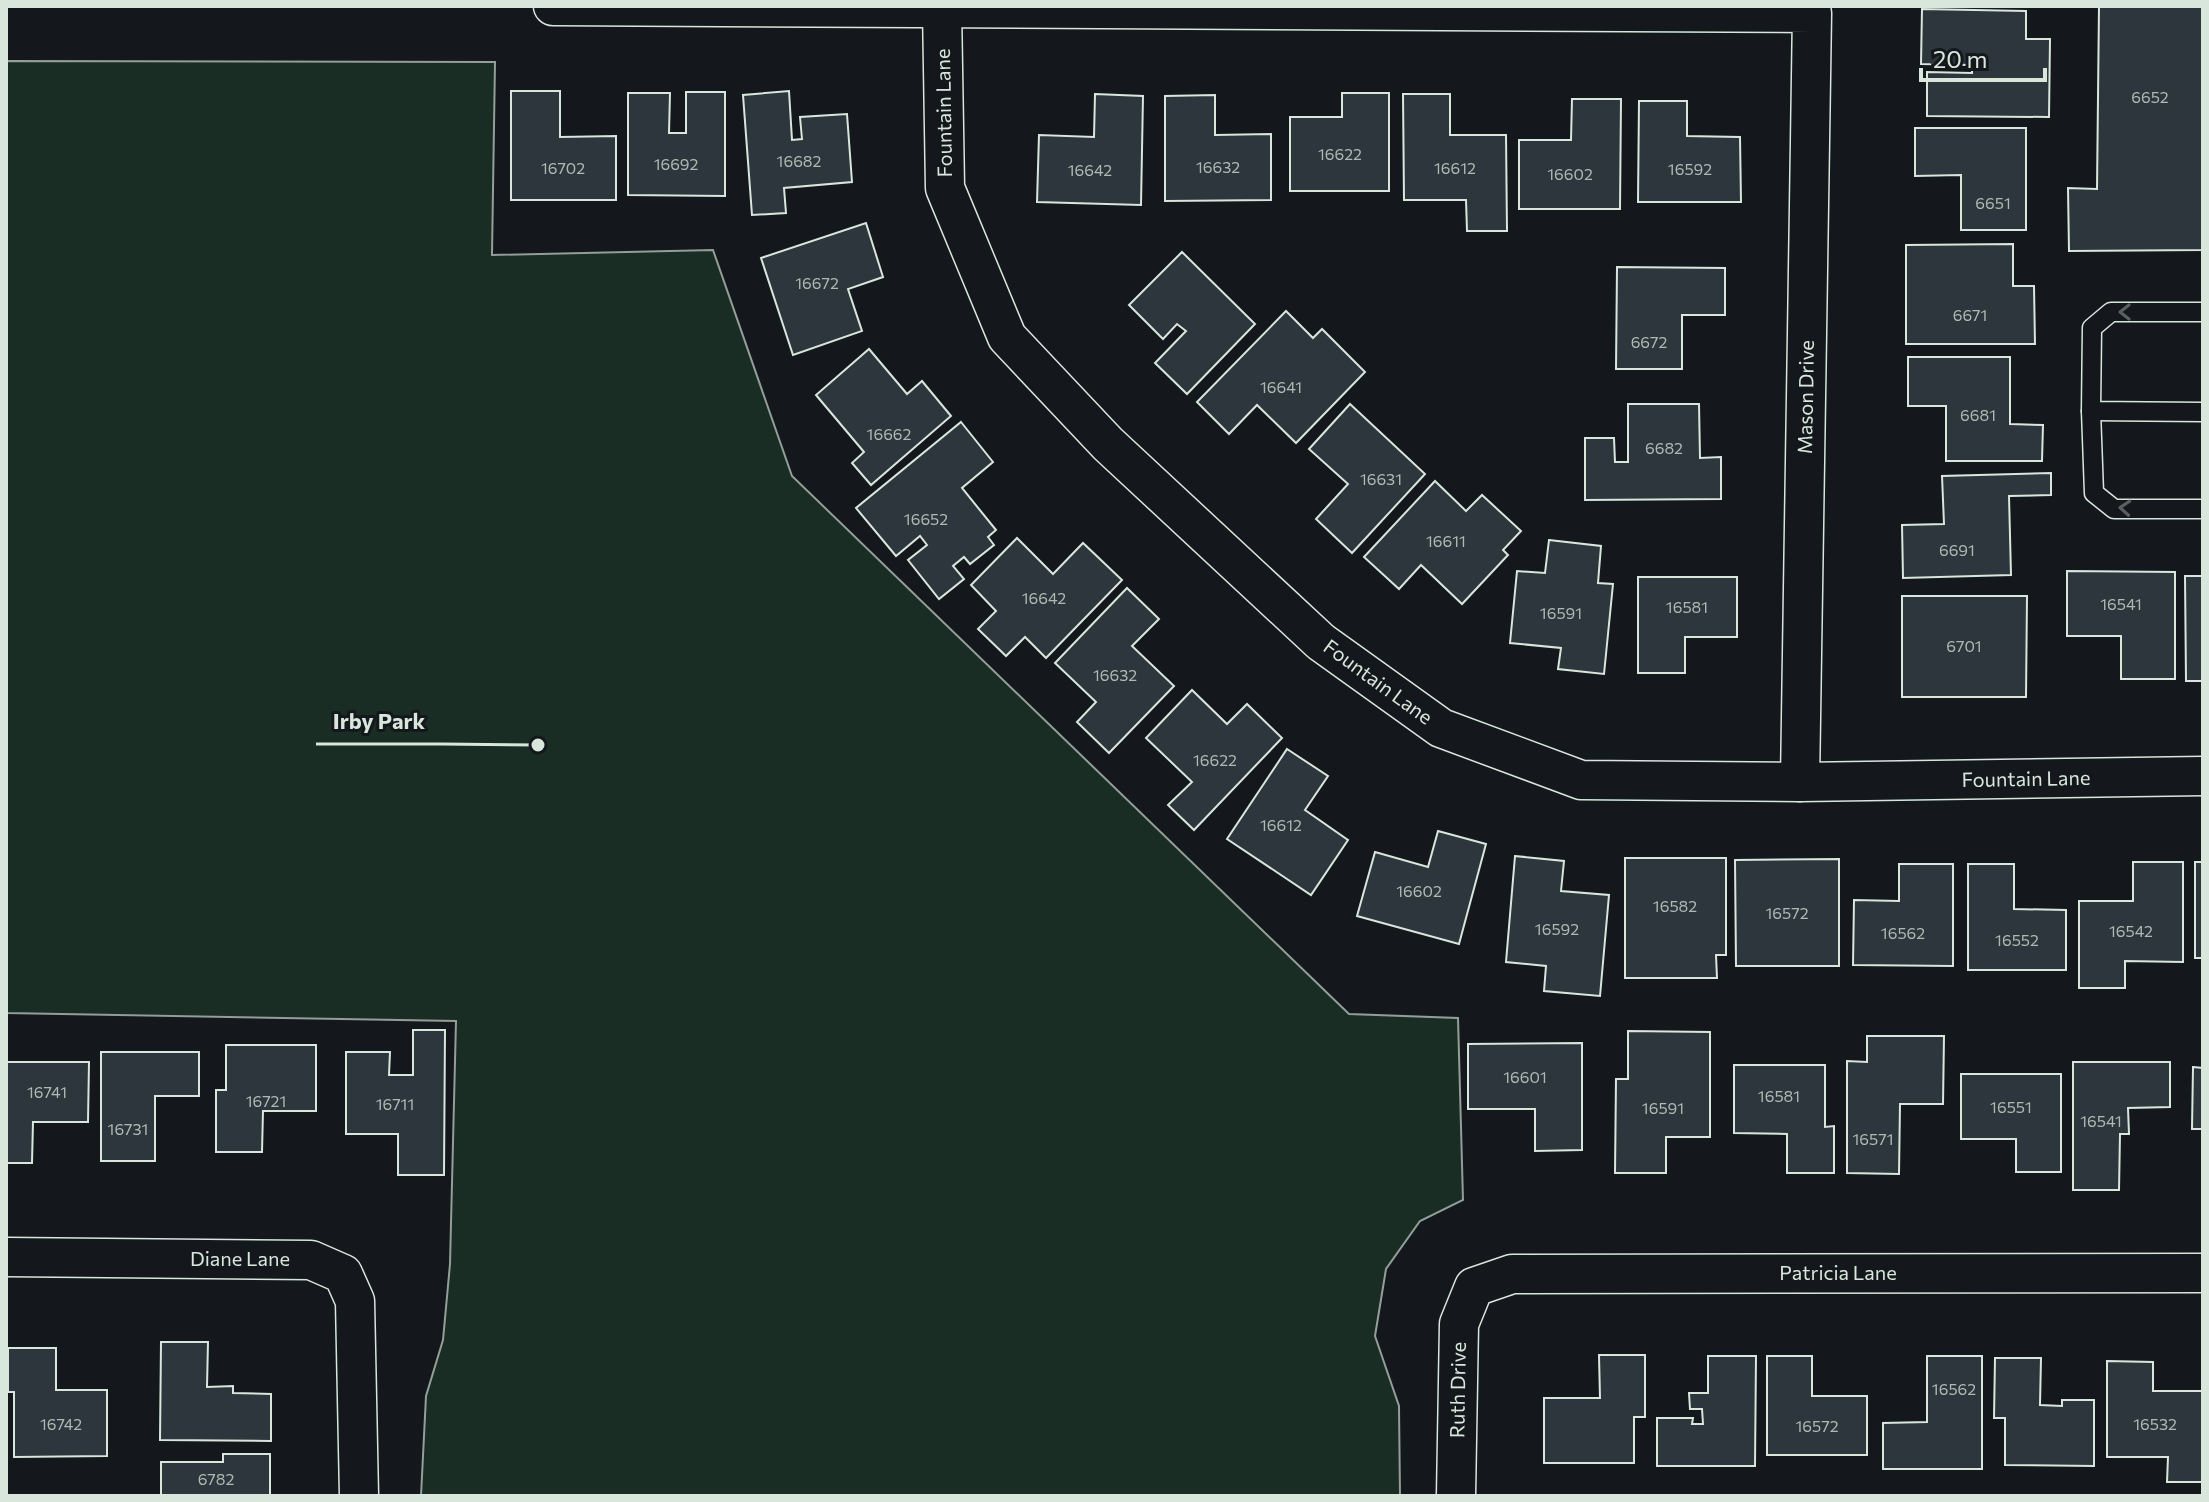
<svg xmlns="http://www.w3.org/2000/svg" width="2209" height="1502" font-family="Commissioner,sans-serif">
<rect width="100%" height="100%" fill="#14181c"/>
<polygon fill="#1a2d24" stroke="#939e99" stroke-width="2" points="6,61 495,62 492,255 713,250 792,476 1349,1014 1458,1018 1463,1200 1420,1221 1386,1269 1375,1336 1399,1406 1400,1496 421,1496 426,1396 443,1340 450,1264 456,1021 6,1013"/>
<g fill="#2c363c" stroke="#d8e6dc" stroke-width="2">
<polygon points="2099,6 2203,6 2203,250 2069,251 2068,188 2097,189"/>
<polygon points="1922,9 2026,11 2026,39 2050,39 2049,117 1927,116 1927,72 1972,73 1972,65 1921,64"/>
<polygon points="511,91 560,91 560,137 616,136 616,200 511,200"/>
<polygon points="789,91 792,140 802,139 800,117 847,114 852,182 784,188 786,213 752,215 743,95"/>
<polygon points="686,92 725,92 725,196 628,195 628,93 670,93 669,133 686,133"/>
<polygon points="1342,93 1389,93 1389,191 1290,191 1290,117 1342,117"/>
<polygon points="1095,94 1143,96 1141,205 1037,202 1039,135 1094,137"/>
<polygon points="1403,94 1450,94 1450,135 1506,135 1507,231 1467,231 1466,200 1404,200"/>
<polygon points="1215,95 1215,135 1271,134 1271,200 1165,201 1165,96"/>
<polygon points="1572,99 1621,99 1620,209 1519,209 1519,140 1571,140"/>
<polygon points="1639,101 1687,101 1687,136 1740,137 1741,202 1638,202"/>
<polygon points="1915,128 2026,128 2026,230 1961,230 1961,175 1915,176"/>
<polygon points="866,223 883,277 848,289 862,331 793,355 761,258"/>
<polygon points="2013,244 2013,286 2034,286 2035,344 1906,344 1906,245"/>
<polygon points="1182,252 1255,324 1187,394 1155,363 1186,331 1177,324 1163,339 1129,305"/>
<polygon points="1617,267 1725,268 1725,315 1682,315 1682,369 1616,369"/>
<polygon points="1286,311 1313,338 1322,329 1365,372 1296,443 1257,405 1229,434 1197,402"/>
<polygon points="869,349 907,394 922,381 951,416 871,485 852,463 864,452 816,395"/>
<polygon points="1908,357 2010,357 2010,424 2043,425 2042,461 1946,461 1946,406 1908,406"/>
<polygon points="1350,404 1425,474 1352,553 1316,519 1348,484 1309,449"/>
<polygon points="1628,404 1699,404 1700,458 1721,457 1721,499 1585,500 1585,438 1614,438 1615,462 1628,462"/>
<polygon points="961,422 993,462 962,488 996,530 988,537 994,545 970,564 964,557 953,566 964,579 939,599 908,560 927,545 920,536 896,556 856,508"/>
<polygon points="2051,473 2051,495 2009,496 2011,575 1903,578 1902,525 1944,524 1942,476"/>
<polygon points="1435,481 1466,511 1482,495 1521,531 1503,550 1508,555 1462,604 1421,565 1399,589 1364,557"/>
<polygon points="1017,538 1053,574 1083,543 1122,580 1046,658 1025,637 1006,656 978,629 996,611 971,585"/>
<polygon points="1549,540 1601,546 1598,583 1613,584 1604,674 1558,669 1561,648 1510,643 1517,571 1545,573"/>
<polygon points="2067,571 2175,572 2175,679 2121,679 2121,636 2067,636"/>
<polygon points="2185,576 2203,576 2203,681 2186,681"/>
<polygon points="1638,577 1737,577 1737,637 1685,637 1685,673 1638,673"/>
<polygon points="1127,588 1159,619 1132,646 1174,686 1109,753 1077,722 1096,702 1055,663"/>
<polygon points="1902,596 2027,596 2026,697 1902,697"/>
<polygon points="1192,690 1227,724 1247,704 1282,738 1194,830 1168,805 1192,782 1146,738"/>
<polygon points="1287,749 1328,776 1305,810 1348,840 1311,895 1227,839"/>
<polygon points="1438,831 1486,844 1459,944 1357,916 1375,852 1428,867"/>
<polygon points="1515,856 1564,861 1561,891 1609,895 1600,996 1544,991 1546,966 1506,962"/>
<polygon points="1625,858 1726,858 1726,955 1716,955 1717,978 1625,978"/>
<polygon points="1839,859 1839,966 1736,966 1735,860"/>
<polygon points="2133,862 2183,862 2183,962 2125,961 2125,988 2079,988 2079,901 2133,901"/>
<rect x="2195" y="862" width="8" height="96"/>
<polygon points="1899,864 1953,864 1953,966 1853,965 1854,900 1899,901"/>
<polygon points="1968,864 2014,864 2014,909 2066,910 2066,970 1968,970"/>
<polygon points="413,1030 445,1030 444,1175 398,1175 398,1134 346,1134 346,1052 390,1052 389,1075 413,1075"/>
<polygon points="1628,1031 1710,1032 1710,1137 1666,1137 1666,1173 1615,1173 1616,1079 1628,1079"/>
<polygon points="1867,1036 1944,1036 1943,1104 1900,1104 1899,1174 1847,1173 1847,1061 1867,1062"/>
<polygon points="1582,1043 1582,1150 1535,1151 1535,1109 1468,1109 1468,1044"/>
<polygon points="226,1045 316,1045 316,1111 263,1111 262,1152 216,1152 216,1090 226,1090"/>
<polygon points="101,1052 199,1052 199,1096 155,1096 155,1161 101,1161"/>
<polygon points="6,1062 89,1062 88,1122 33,1122 32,1163 6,1163"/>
<polygon points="2073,1062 2170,1062 2170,1107 2128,1108 2129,1134 2120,1134 2119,1190 2073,1190"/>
<polygon points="1734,1065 1825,1065 1825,1127 1834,1126 1834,1173 1787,1173 1787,1134 1734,1133"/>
<polygon points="2193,1067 2203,1068 2203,1129 2192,1129"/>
<polygon points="1961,1074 2061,1074 2061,1172 2016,1172 2016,1139 1961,1139"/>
<polygon points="161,1342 208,1342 207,1387 233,1386 233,1393 271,1394 271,1441 160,1440"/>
<polygon points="8,1348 56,1348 56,1390 107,1390 107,1456 14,1457 14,1392 8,1392"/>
<polygon points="1599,1355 1645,1355 1645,1417 1634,1417 1634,1463 1544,1463 1544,1398 1600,1398"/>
<polygon points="1708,1356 1756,1356 1755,1466 1657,1466 1657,1418 1693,1418 1692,1424 1703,1424 1702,1409 1690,1409 1689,1393 1708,1393"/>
<polygon points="1767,1356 1812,1356 1812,1396 1867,1396 1867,1455 1767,1455"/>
<polygon points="1927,1356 1982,1356 1982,1469 1883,1469 1883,1423 1927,1422"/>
<polygon points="1995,1358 2041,1358 2040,1405 2062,1406 2062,1400 2094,1400 2094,1466 2005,1465 2005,1418 1994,1418"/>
<polygon points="2107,1361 2153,1362 2153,1391 2203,1391 2203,1482 2167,1482 2168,1457 2107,1457"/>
<polygon points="223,1454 270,1454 270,1496 161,1496 161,1462 223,1462"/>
</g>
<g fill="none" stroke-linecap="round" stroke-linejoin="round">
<defs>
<g id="lane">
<polyline points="2203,312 2111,312 2092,328 2091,411 2203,412"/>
<polyline points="2091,411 2094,493 2114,509 2203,509"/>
</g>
<g id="street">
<polyline points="553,6 1812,13 1800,782"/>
<polyline points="942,8 945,188 1007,337 1108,444 1321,642 1441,728 1581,780 1800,782 2203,776"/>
<polyline points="6,1257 311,1260 343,1274 355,1301 359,1496"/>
<polyline points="1456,1496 1459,1324 1474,1287 1512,1274 2203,1273"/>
</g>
</defs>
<use href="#lane" stroke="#d8e6dc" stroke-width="21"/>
<use href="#street" stroke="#d8e6dc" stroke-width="41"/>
<use href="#lane" stroke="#14181c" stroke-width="18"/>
<use href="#street" stroke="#14181c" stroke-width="38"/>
</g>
<defs><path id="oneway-chevron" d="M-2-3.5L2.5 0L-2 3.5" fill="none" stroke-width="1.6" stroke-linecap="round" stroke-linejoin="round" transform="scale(2)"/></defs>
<g stroke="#59605f">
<use href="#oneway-chevron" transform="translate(2125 312) rotate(-180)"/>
<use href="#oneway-chevron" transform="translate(2125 508) rotate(-176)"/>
</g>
<g text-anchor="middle" stroke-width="6" stroke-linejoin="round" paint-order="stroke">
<g font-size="16" fill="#adbab4">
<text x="2150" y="103">6652</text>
<text x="1340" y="160">16622</text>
<text x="799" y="167">16682</text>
<text x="676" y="170">16692</text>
<text x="1218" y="173">16632</text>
<text x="563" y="174">16702</text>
<text x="1455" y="174">16612</text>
<text x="1690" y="175">16592</text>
<text x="1090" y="176">16642</text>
<text x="1570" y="180">16602</text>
<text x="1993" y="209">6651</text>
<text x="817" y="289">16672</text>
<text x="1970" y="321">6671</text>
<text x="1649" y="348">6672</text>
<text x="1281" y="393">16641</text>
<text x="1978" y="421">6681</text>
<text x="889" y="440">16662</text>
<text x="1664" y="454">6682</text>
<text x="1381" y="485">16631</text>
<text x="926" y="525">16652</text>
<text x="1446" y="547">16611</text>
<text x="1957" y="556">6691</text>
<text x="1044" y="604">16642</text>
<text x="2121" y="610">16541</text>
<text x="1687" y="613">16581</text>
<text x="1561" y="619">16591</text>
<text x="1964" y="652">6701</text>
<text x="1115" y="681">16632</text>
<text x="1215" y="766">16622</text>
<text x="1281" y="831">16612</text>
<text x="1419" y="897">16602</text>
<text x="1675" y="912">16582</text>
<text x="1787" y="919">16572</text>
<text x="1557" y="935">16592</text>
<text x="2131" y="937">16542</text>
<text x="1903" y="939">16562</text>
<text x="2017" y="946">16552</text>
<text x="1525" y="1083">16601</text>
<text x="47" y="1098">16741</text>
<text x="1779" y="1102">16581</text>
<text x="266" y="1107">16721</text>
<text x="395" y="1110">16711</text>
<text x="2011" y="1113">16551</text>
<text x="1663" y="1114">16591</text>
<text x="2101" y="1127">16541</text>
<text x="128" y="1135">16731</text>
<text x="1873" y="1145">16571</text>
<text x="1954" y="1395">16562</text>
<text x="61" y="1430">16742</text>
<text x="2155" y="1430">16532</text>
<text x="1817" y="1432">16572</text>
<text x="216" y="1485">6782</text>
</g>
<g font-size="20" fill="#d8e6dc" stroke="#14181c">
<text transform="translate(944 113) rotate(-91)" y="7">Fountain Lane</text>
<text transform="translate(1806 397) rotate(-89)" y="7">Mason Drive</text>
<text transform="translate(1378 682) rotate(36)" y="7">Fountain Lane</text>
<text transform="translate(2026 779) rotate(-1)" y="7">Fountain Lane</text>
<text x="240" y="1266">Diane Lane</text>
<text x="1838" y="1280">Patricia Lane</text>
<text transform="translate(1458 1390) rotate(-89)" y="7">Ruth Drive</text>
</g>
</g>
<path fill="none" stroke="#d8e6dc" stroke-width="3" d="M538 745L441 744H316"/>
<circle fill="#d8e6dc" stroke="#14181c" stroke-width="3" cx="538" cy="745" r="8"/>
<g font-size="22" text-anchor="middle" font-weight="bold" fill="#d8e6dc" stroke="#14181c" stroke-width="6" stroke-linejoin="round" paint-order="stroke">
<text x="379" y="729">Irby Park</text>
</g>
<rect width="2209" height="1502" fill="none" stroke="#d8e6dc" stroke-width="16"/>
<path d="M1921 68v12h124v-12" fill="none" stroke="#d8e6dc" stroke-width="4"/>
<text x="1933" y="68" font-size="24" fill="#d8e6dc" stroke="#14181c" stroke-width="6" paint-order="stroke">20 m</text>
</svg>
